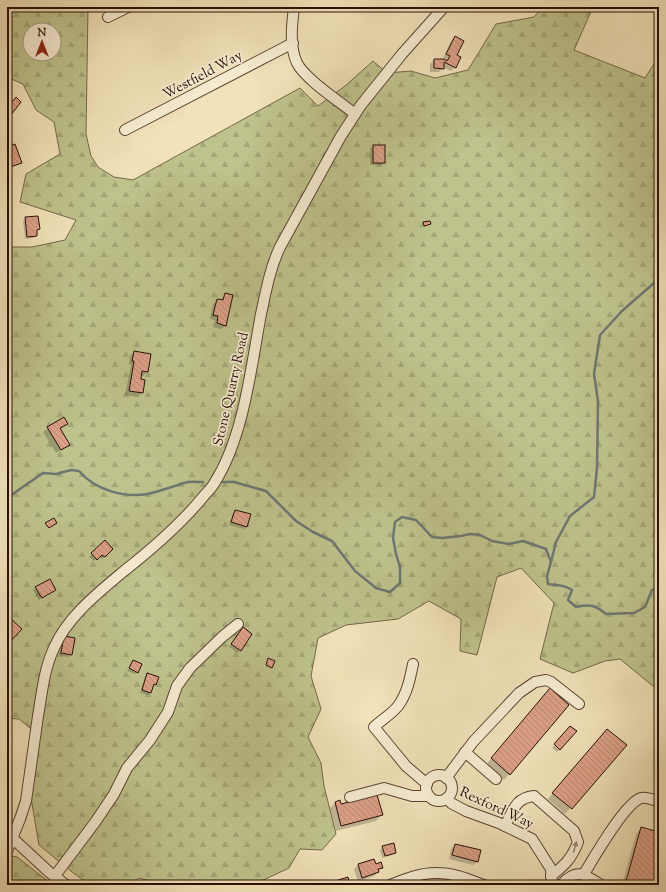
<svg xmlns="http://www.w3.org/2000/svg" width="666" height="892" font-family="'Sorts Mill Goudy',serif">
<defs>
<pattern id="forest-firs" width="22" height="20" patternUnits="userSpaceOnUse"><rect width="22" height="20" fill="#bec28c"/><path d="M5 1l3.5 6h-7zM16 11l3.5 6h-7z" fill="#a3a677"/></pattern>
<pattern id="building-back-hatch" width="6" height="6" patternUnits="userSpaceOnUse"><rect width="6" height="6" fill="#dca188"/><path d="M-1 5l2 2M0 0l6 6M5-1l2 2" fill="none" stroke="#bd8974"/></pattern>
</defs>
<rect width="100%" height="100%" fill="#f1e2b9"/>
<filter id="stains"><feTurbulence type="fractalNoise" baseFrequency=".005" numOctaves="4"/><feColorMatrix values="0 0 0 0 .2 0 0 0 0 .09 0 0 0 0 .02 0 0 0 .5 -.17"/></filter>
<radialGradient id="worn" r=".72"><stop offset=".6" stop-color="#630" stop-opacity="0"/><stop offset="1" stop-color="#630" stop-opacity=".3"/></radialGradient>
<g fill="url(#forest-firs)" stroke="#736849" fill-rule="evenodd">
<path d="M7 7H88L86 134 91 156 98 167 114 177 133 180 300 88 318 106 345 86 373 61 387 73 411 71 435 78 468 70 496 24 534 17 543 7H593L574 50 645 78 659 56V691L620 659 605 661 573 673 540 659 554 603 521 568 497 577 477 655 460 651 461 619 429 601 398 619 346 625 318 638 311 676 321 709 308 737 321 763 324 786 336 834 322 850 300 849 289 868 253 885H165L139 878 131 885H90L72 872 39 845 31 798 36 733 19 719 7 718V247H32L65 240 76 220 20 202 26 174 60 154 54 122 36 110 23 84 7 77ZM30 30H54V54H30Z"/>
<polygon points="12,856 17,857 53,885 7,885 7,864"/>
</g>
<g fill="#0003">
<polygon points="455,37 455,67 451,71 444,68 439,72 430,72 430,64 434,60 447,60 443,58 451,41"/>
<polygon points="373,146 384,146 384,163 382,165 370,165 370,148"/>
<polygon points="7,148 20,162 18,165 7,169"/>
<polygon points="26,218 39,229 36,232 36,236 34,238 25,239 23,221"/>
<polygon points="225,294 225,325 221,329 213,327 215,320 210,319 213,304 218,300 220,300"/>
<polygon points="134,352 147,372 143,376 140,375 140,380 144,380 142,393 138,397 125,395 131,365 129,364 130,356"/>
<polygon points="67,424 60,429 69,445 56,453 43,432 48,428"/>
<polygon points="235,511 246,526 244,529 229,525 233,513"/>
<polygon points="105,542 112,549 102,559 99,556 94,561 89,557"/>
<polygon points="36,588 55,590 39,600 33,590"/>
<polygon points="240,631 240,650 238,653 229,647"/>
<polygon points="65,637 71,655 68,657 59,655 62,640"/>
<polygon points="133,662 137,672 135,674 127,671"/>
<polygon points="147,675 155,684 148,695 140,693 145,677"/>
<polygon points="544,695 509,774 504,780 486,765"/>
<polygon points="568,730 560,749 557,752 552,748"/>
<polygon points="602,735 625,745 565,814 548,799"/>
<polygon points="335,803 340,805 381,815 376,821 336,831 330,808"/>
<polygon points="641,828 659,833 659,885 622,885 636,834"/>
<polygon points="455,845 478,861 473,865 449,859 451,849"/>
<polygon points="383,847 395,853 392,855 382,858 380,850"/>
<polygon points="358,865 375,865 382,867 374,876 358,881 354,869"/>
</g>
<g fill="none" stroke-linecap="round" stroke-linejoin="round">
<g stroke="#6e7771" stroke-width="2.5">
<path d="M222 482H234L266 491 296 521 313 532 332 541 355 571 376 588 390 592 400 583V567L396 554 393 538 395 522 402 517 416 520 432 537 442 538 461 536 470 534 480 535 492 541 509 544 523 541 546 549 551 562 547 576 548 584C558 586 563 584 572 590L568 600 576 607C590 604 595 605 606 614L634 613 645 607 652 590 658 589 659 591"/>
<path d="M7 498 43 473 56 474 71 470 79 471C95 490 124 498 148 494 160 491 172 487 184 483 190 481 197 482 203 482"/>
<polyline points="551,562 556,542 570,516 594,497 597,468 598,401 594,374 600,335 622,311 654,283 659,276"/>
</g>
</g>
<g fill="url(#building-back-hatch)" stroke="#280f06">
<polygon points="455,36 464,41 457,55 461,57 456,68 444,62 444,69 434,68 434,59 444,59 447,61 450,56 446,54"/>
<polygon points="7,97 13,101 16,97 21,102 11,115 7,113"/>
<polygon points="15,144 22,163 10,167 7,159 7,147"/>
<rect x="373" y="145" width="12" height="18"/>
<polygon points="38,216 40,229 37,230 37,236 27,237 25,217"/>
<polygon points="430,221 431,224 424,226 423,222"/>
<polygon points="225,293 233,295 226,326 217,323 218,316 213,315 217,299 223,300"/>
<polygon points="134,351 151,354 148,372 142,371 141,379 145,380 143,393 129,391 134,361 132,361"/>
<polygon points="64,417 68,424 60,428 70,445 61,450 47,427"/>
<polygon points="235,510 251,514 247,527 231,522"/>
<polygon points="54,518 57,523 49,528 45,523"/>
<polygon points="105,540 113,549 105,557 102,555 97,560 91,553"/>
<polygon points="50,579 56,590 42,598 35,587"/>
<polygon points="10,618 22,629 7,645 7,621"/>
<polygon points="243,627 252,634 241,651 231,644"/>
<polygon points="64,636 75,638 72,655 61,653"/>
<polygon points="268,658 275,661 272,668 266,665"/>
<polygon points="133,660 142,664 138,673 129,668"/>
<polygon points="147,673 159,677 156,685 154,684 151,693 142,690"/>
<polygon points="550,688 569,705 510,775 491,758"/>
<polygon points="570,726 577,731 560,750 554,744"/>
<polygon points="607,729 627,745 572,809 552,793"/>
<polygon points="7,784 12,796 7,798 7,800"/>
<polygon points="377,795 383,815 341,826 335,802 340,800 341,804"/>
<polygon points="641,827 659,832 659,885 625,885"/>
<polygon points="394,843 396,853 385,856 382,846"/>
<polygon points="455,844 481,850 478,862 452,855"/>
<polygon points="374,859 376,864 381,862 383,868 378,869 379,872 362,878 358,864"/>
<polygon points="348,877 350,885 336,885 335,881"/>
</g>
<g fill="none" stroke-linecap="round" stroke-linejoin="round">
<defs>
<g id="minor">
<path d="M294 7C292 24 289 46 297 63 305 79 340 102 355 114"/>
<polyline points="108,17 128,7"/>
<polyline points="125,130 293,43"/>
<path d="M413 664C410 679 407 694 398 706 392 714 381 720 374 727L406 766 427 784"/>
<polyline points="465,752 496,779"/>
<circle cx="439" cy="788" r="13"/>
<polyline points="446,778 473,742 519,693 535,682 546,680 551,682 579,704"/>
<polyline points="350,797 384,788 412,796 429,796"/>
<polyline points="447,798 451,803 466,811 499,823 532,839 551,869 552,885"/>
<path d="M505 826C513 811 515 798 534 796L574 831 578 842C572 858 565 865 551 876"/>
<polyline points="8,834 49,872 66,885"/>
<path d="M7 851 20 819 26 801C30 773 34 744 38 716 42 693 44 669 54 648 67 617 99 592 124 571 152 549 180 525 203 497 207 492 212 488 215 482 244 436 251 367 261 314 266 291 270 268 280 247L341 136 361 105 402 54 444 7"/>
<path d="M584 874C593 859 625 803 641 798 647 797 654 800 659 802"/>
<polyline points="54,877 96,821 114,794 127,768 150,740 168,712 177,686 190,668 222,637 238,624"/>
<path d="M390 885C405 879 422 872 438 873 454 873 470 880 484 885"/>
<path d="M561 885C577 867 585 875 601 885"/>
</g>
</defs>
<use href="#minor" stroke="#5a4433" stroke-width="12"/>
<use href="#minor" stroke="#f6ecd2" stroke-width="10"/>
</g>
<defs><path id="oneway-solid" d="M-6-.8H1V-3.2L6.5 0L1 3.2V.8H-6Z"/></defs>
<use fill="#998976" href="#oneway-solid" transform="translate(575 847) rotate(-74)"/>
<g text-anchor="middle" stroke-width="3.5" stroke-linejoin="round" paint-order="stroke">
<g font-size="14" fill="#280f06" stroke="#f6ecd2">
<text transform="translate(202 74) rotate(-28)" y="5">Westfield Way</text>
<text transform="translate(230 389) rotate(-77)" y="5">Stone Quarry Road</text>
<text transform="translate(497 807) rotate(25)" y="5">Rexford Way</text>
</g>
</g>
<rect width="666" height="892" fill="none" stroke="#f1e2b9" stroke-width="24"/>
<rect x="8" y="8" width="650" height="876" fill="none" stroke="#280f06" stroke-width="2"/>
<rect x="12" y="12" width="642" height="868" fill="none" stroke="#280f06"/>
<g transform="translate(42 42)"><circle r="19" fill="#f6ecd2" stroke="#a49480"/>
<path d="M0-3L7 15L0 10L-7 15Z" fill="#8f2418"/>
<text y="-6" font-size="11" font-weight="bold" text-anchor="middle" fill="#280f06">N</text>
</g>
<rect width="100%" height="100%" filter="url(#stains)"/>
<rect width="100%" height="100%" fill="url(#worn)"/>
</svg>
